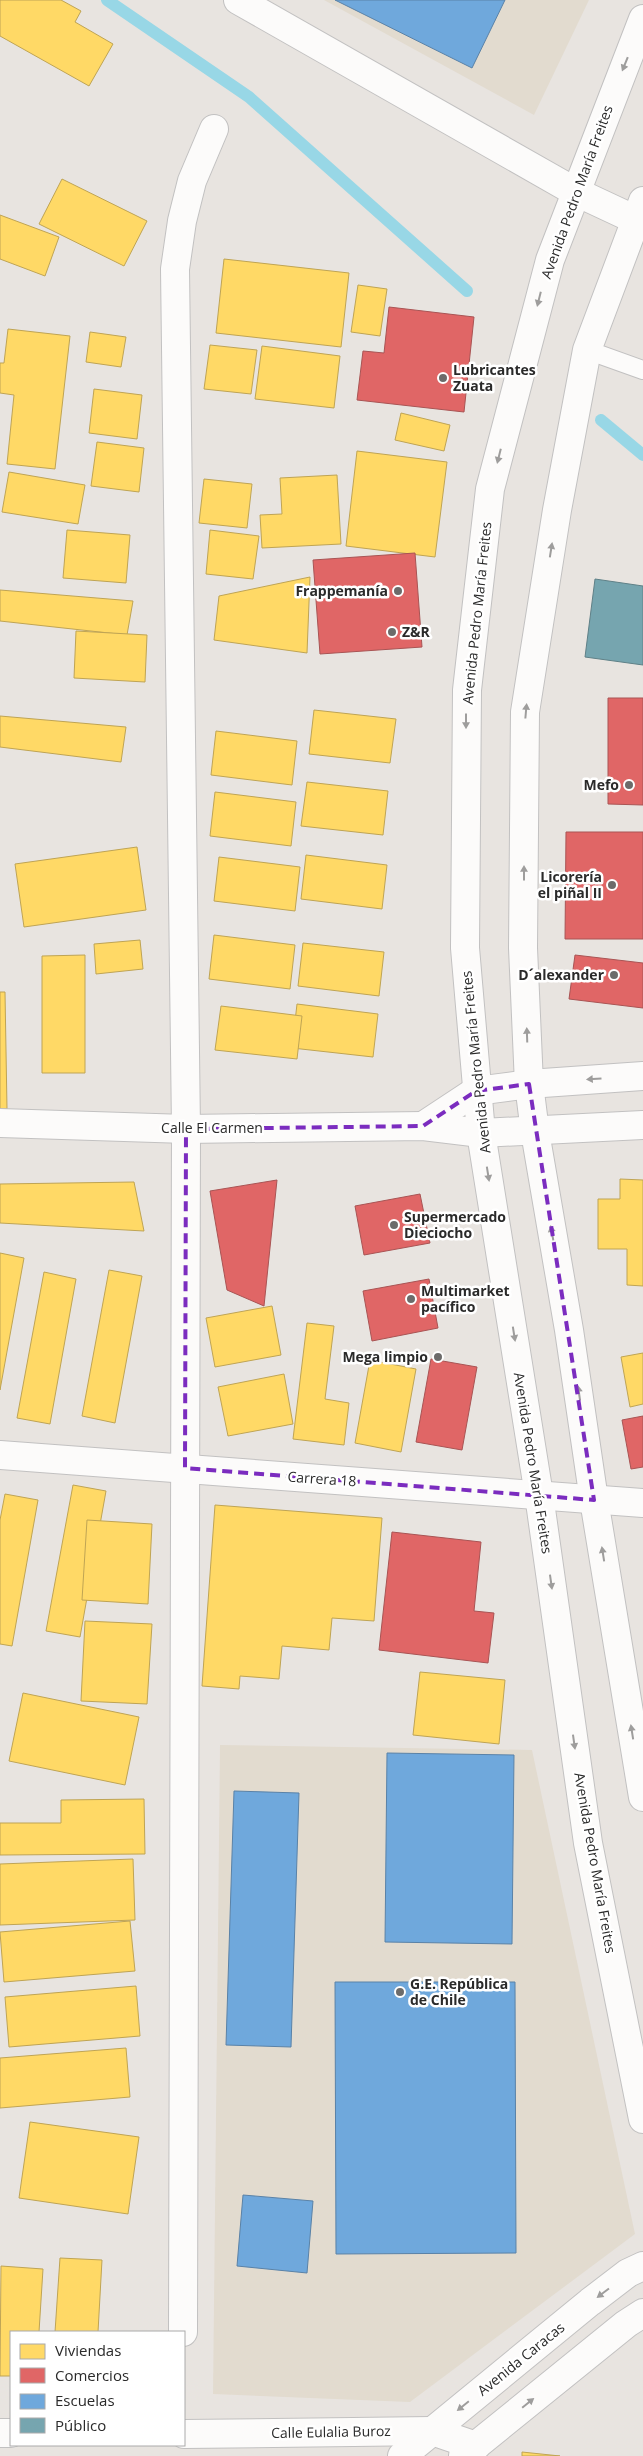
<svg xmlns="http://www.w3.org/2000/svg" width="643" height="2456" font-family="'Open Sans',sans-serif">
<rect width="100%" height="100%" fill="#e8e4e0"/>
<g fill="#e2dbcf">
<polygon points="324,0 589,0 534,115"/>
<polygon points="220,1745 532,1750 635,2234 410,2402 213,2394"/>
</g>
<g fill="#ffd966" stroke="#bfa454">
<polygon points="0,0 61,0 81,11 75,22 113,44 89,86 0,36"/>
<polygon points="62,179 147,221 124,266 39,224"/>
<polygon points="0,215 59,237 45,276 0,259"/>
<polygon points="224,259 349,273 341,347 216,333"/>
<polygon points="358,285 387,289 380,336 351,332"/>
<polygon points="8,329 70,336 55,469 7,464 14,395 0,393 0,363 4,363"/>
<polygon points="90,332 126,337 121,367 86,362"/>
<polygon points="210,345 257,350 251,394 204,389"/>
<polygon points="262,346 340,356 334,408 255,399"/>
<polygon points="94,389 142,395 137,439 89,433"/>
<polygon points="401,413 450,425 444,451 395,440"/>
<polygon points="97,442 144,448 139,492 91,486"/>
<polygon points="357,451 447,462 435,557 346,546"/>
<polygon points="9,472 85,485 78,524 2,512"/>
<polygon points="337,475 341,544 262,548 260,515 282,514 280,478"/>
<polygon points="204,479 252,484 247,528 199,523"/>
<polygon points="67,530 130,535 126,583 63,578"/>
<polygon points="210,530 259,536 253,579 206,574"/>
<polygon points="310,577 307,653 214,640 219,596"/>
<polygon points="0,590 133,601 127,635 0,621"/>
<polygon points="76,631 147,635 145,682 74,678"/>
<polygon points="314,710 396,719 390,763 309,754"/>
<polygon points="0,716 126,727 121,762 0,747"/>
<polygon points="216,731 297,741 292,785 211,775"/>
<polygon points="307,782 388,791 383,835 301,826"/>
<polygon points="215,792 296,802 291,846 210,836"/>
<polygon points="137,847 146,910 24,927 15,864"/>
<polygon points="306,855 387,865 382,909 301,899"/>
<polygon points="219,857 300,867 295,911 214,901"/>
<polygon points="214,935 295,945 290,989 209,979"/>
<polygon points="140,940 143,969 96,974 94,944"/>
<polygon points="303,943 384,952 379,996 298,986"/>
<polygon points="85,955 85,1073 42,1073 42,956"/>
<polygon points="0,992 5,992 7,1109 0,1109"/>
<polygon points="297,1004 378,1014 373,1057 292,1048"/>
<polygon points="221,1006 302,1016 297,1059 215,1050"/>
<polygon points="620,1179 643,1180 643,1286 627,1285 627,1249 598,1249 598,1199 620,1199"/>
<polygon points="134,1182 144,1231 0,1223 0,1184"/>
<polygon points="0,1253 24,1258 0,1390"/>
<polygon points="109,1270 142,1276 115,1423 82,1416"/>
<polygon points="44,1272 76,1279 50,1424 17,1418"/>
<polygon points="272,1306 281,1355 215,1367 206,1318"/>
<polygon points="307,1323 334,1326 325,1399 349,1403 344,1445 293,1439"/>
<polygon points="643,1353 643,1404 630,1407 621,1357"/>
<polygon points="370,1360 416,1369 401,1452 355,1443"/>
<polygon points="284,1374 293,1424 228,1436 218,1387"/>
<polygon points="73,1485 106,1491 80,1637 46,1631"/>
<polygon points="5,1494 38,1500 12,1646 0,1644 0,1520"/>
<polygon points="215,1505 382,1518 374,1621 332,1618 329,1650 282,1646 279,1679 240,1676 239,1689 202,1686"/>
<polygon points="87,1520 152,1524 148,1604 82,1600"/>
<polygon points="85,1621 152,1624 147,1704 81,1701"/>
<polygon points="420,1672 505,1680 499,1744 413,1735"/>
<polygon points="23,1693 139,1717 125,1785 9,1761"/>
<polygon points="144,1799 145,1854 0,1855 0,1823 61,1823 61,1800"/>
<polygon points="133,1859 135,1920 0,1925 0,1864"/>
<polygon points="130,1921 135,1971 4,1982 0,1932"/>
<polygon points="136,1986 140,2036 9,2047 5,1997"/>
<polygon points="126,2048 130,2097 0,2108 0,2058"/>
<polygon points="30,2122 139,2137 128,2214 19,2198"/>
<polygon points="60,2258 102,2260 98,2332 55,2332"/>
<polygon points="1,2266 43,2269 39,2332 11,2332 11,2376 0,2376"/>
<polygon points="522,2452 560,2456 522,2456"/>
</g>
<g fill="#e06666" stroke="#a95454">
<polygon points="389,307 474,317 464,412 357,400 363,351 384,353"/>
<polygon points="415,553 422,647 320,654 313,560"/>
<polygon points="608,698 643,698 643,805 608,804"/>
<polygon points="566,832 643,832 643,939 565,939"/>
<polygon points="575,955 643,963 643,1008 569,999"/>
<polygon points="277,1180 264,1306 227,1290 210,1191"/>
<polygon points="420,1194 430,1243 364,1255 355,1206"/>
<polygon points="429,1279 438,1328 372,1341 363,1291"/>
<polygon points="431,1359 477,1367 462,1450 416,1442"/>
<polygon points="643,1416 643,1467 631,1469 622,1420"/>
<polygon points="392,1532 481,1542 474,1611 494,1613 488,1663 379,1650"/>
</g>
<g fill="#6fa8dc" stroke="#5a82a7">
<polygon points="335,0 505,0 472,68"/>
<polygon points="387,1753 514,1755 512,1944 385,1942"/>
<polygon points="234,1791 299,1793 291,2047 226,2045"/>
<polygon points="335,1982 515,1982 516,2253 336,2254"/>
<polygon points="243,2195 313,2201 307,2273 237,2266"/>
</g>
<polygon fill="#76a5af" stroke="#5f8087" points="595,579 643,586 643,665 585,657"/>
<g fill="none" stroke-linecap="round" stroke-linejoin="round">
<g stroke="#98d7e6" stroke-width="12">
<polyline points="107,0 249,97 467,291"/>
<polyline points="601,420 643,455"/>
</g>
<defs>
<polyline id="lane" points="587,350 643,370"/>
<g id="street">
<polyline points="238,0 574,191 636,220"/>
<polyline points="0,1123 186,1129 423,1126 481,1133 643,1125"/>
<polyline points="423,1126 476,1091 529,1084 643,1076"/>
<polyline points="0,1455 643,1503"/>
<polyline points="183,2332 186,1129 175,269 182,221 192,181 214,129"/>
<polyline points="0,2433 11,2433"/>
<polyline points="184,2434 432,2431 476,2446"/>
<polyline points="402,2456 590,2302 628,2273 643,2266"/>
<polyline points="463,2456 626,2324 643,2313"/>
</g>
<g id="secondary">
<polyline points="643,19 550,260 490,489 467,690 465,948 481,1133 539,1495 588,1843 643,2119"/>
<polyline points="643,201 587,350 557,510 525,712 523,948 529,1084 535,1132 569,1330 594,1500 643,1797"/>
</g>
</defs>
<use href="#lane" stroke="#c2c1c1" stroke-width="20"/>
<use href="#street" stroke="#c2c1c1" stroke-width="30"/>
<use href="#secondary" stroke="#c2c1c1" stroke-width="30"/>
<use href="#lane" stroke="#fcfbfa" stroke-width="18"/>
<use href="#street" stroke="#fcfbfa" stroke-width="28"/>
<use href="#secondary" stroke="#fcfbfa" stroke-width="28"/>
</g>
<defs><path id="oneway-solid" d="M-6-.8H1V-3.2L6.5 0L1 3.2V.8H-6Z" transform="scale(1.25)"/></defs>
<g fill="#9e9d9c">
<use href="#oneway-solid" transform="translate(625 64) rotate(112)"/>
<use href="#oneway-solid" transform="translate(539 299) rotate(104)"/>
<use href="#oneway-solid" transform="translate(499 456) rotate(104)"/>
<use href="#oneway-solid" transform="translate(551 550) rotate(-81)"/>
<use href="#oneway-solid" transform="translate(526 711) rotate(-85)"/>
<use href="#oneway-solid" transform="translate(466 721) rotate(90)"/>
<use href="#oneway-solid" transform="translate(524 873) rotate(-90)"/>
<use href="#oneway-solid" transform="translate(527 1035) rotate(-92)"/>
<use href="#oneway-solid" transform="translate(594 1079) rotate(176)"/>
<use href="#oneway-solid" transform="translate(488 1174) rotate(81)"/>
<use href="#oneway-solid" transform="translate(552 1233) rotate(-100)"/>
<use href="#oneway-solid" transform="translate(514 1334) rotate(81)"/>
<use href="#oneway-solid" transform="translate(579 1393) rotate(-98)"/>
<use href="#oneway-solid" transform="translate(603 1554) rotate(-99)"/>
<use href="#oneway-solid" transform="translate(551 1582) rotate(82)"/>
<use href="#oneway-solid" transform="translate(632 1732) rotate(-99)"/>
<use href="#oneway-solid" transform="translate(574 1742) rotate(82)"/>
<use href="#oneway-solid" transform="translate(603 2293) rotate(143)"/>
<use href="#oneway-solid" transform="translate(528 2403) rotate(-39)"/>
<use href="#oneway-solid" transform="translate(463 2406) rotate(141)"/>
</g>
<path fill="none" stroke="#7b2cbf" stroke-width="4" stroke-dasharray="10 6" stroke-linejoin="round" d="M529 1084 594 1500 185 1468 186 1129 423 1126 476 1091Z"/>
<g fill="#6c6b6a" stroke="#fff" stroke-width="2">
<circle cx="443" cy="378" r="5"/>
<circle cx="398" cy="591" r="5"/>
<circle cx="392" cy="632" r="5"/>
<circle cx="629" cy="785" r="5"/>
<circle cx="612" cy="885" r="5"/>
<circle cx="614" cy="975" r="5"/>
<circle cx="394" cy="1225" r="5"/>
<circle cx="411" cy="1299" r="5"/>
<circle cx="438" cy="1357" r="5"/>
<circle cx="400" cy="1992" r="5"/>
</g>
<g text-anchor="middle" stroke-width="5" stroke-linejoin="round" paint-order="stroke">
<g font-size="14" fill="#2a2a2a" stroke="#fff">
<text transform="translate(577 192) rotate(-70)" y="5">Avenida Pedro María Freites</text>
<text transform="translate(477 613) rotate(-84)" y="5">Avenida Pedro María Freites</text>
<text transform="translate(476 1062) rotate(-96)" y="5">Avenida Pedro María Freites</text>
<text x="212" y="1133">Calle El Carmen</text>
<text transform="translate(533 1463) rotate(81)" y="5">Avenida Pedro María Freites</text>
<text transform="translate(322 1479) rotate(4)" y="5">Carrera 18</text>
<text transform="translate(595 1863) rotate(80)" y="5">Avenida Pedro María Freites</text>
<text transform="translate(521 2359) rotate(-39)" y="5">Avenida Caracas</text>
<text transform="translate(331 2432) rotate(-1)" y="5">Calle Eulalia Buroz</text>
</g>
<g font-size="14" font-weight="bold" fill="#2a2a2a" stroke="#fff" text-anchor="start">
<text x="453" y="375">Lubricantes<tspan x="453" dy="16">Zuata</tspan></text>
<text x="388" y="596" text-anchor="end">Frappemanía</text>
<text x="402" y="637">Z&amp;R</text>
<text x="619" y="790" text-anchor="end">Mefo</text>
<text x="602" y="882" text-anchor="end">Licorería<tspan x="602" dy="16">el piñal II</tspan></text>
<text x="604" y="980" text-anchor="end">D´alexander</text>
<text x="404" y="1222">Supermercado<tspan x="404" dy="16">Dieciocho</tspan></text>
<text x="421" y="1296">Multimarket<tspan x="421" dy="16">pacífico</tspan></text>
<text x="428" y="1362" text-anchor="end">Mega limpio</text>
<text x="410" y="1989">G.E. República<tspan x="410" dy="16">de Chile</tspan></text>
</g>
</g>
<rect x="10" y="2331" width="175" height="115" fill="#ffffff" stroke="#aaaaaa"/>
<rect x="20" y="2344" width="25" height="15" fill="#ffd966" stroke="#aaaaaa"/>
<text x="55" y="2356" font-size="15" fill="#2a2a2a">Viviendas</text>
<rect x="20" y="2368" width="25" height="15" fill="#e06666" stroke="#aaaaaa"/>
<text x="55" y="2381" font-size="15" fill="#2a2a2a">Comercios</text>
<rect x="20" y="2394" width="25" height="15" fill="#6fa8dc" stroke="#aaaaaa"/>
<text x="55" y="2406" font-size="15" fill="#2a2a2a">Escuelas</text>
<rect x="20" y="2418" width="25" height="15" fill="#76a5af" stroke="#aaaaaa"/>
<text x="55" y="2431" font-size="15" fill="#2a2a2a">Público</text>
</svg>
